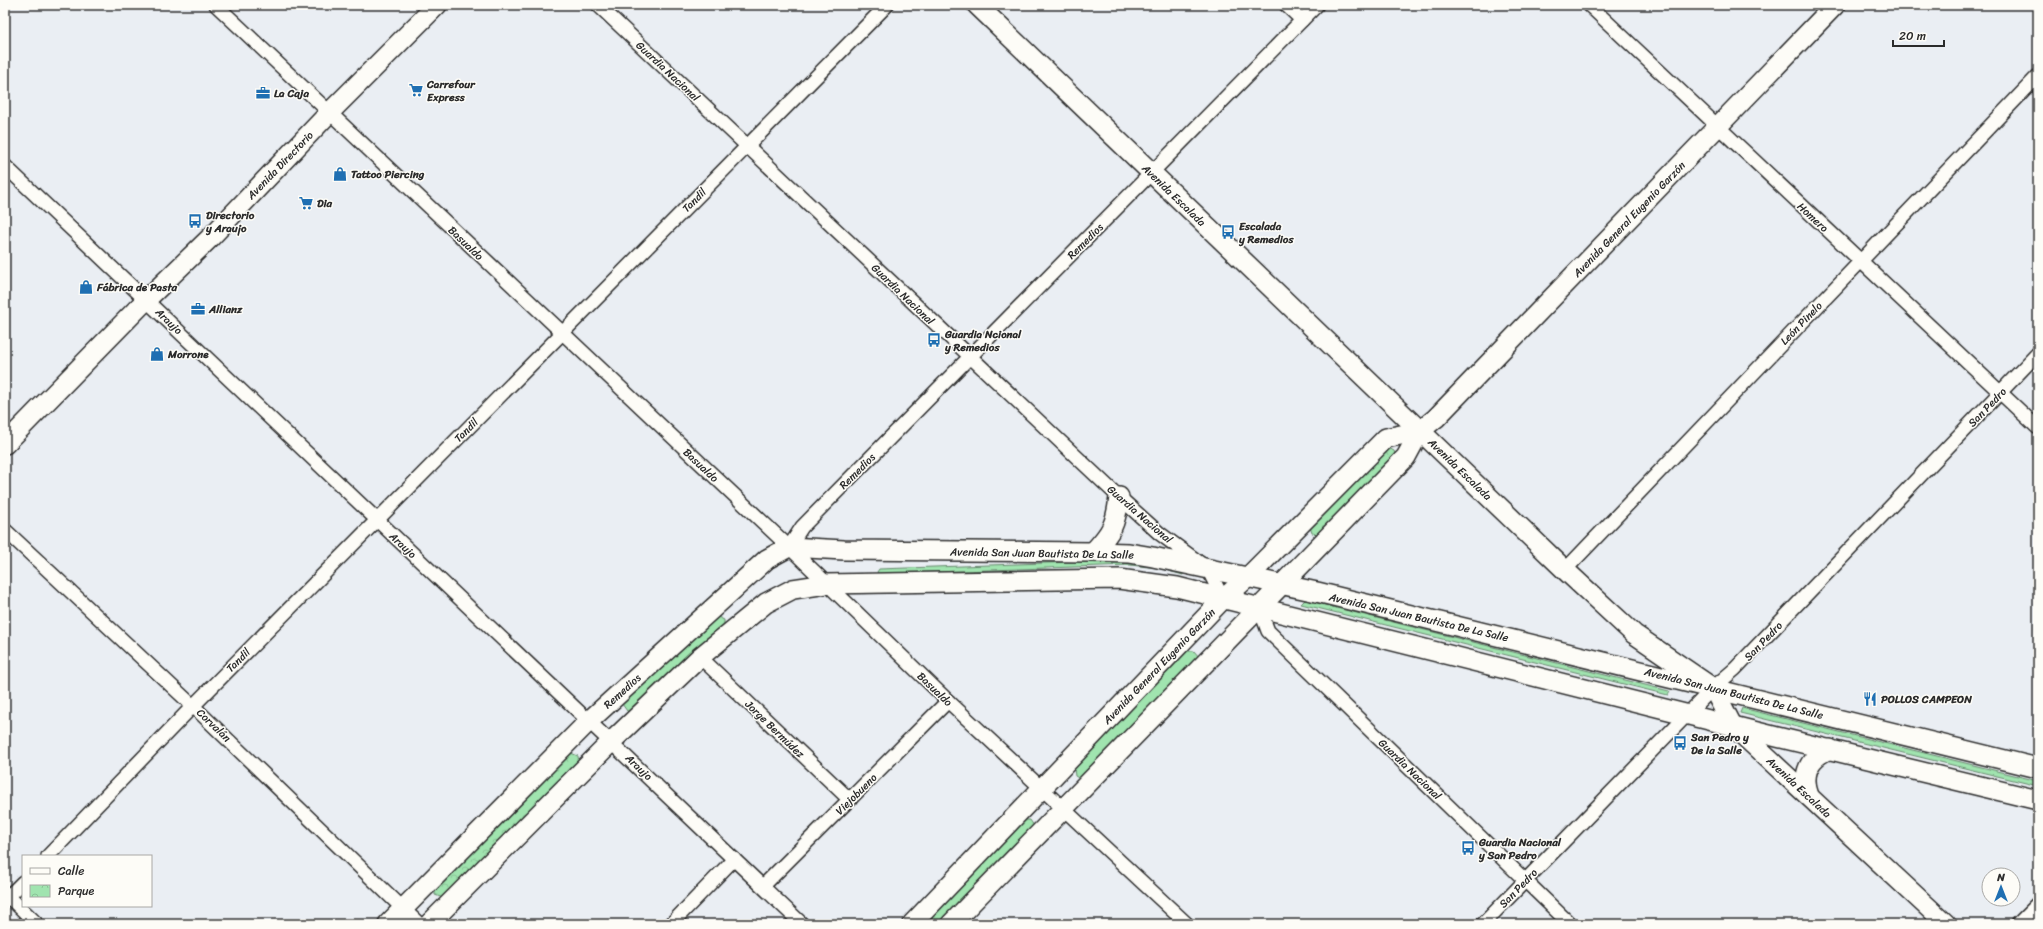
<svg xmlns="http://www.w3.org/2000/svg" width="2043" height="929" font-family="Sriracha,sans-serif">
<defs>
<pattern id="park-crowns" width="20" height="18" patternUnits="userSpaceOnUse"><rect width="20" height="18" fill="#a0e4af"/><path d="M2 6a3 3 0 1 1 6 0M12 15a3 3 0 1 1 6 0" fill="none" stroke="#8ac497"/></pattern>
</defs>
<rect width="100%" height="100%" fill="#eaeef3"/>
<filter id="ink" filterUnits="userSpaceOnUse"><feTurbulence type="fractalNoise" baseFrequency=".025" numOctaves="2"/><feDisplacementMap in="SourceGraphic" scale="8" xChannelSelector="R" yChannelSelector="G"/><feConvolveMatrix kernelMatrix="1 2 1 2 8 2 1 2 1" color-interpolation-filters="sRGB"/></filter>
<g filter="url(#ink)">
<g fill="#a0e4af" stroke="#66886d">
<polygon points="1128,560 1185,572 1183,575 1158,568 1130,565 879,574 877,572 879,569"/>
<polygon points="1305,600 1669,691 1670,692 1668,695 1301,604"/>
<polygon points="718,617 724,620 724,627 632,712 627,711 622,704 624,699 714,618"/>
<polygon points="1188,651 1194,651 1199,657 1080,779 1075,776 1074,769"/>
<polygon points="1742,708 2038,781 2038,786 1740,713"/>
<polygon points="1023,820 1030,820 1034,826 943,924 923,924"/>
</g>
<g fill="url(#park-crowns)" stroke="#66886d">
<polygon points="1389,448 1394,451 1396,456 1320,535 1312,533 1310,527"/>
<polygon points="571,753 578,756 579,764 443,898 435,895 435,889"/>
</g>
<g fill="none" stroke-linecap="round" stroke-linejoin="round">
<defs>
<g id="street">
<polyline points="216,5 789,547 948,701 1187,924"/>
<polyline points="598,5 1119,497 1159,533 1208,569 1223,599"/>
<polyline points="1286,5 1302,20"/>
<polyline points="1589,5 2038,428"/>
<polyline points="5,166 802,924"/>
<polyline points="5,530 193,706 419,924"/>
<polyline points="789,547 802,527 1317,5"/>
<polyline points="1565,570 2038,76"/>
<polyline points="1259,607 1268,631 1570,924"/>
<polyline points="700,657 850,800"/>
<polyline points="48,856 193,706 887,5"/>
<polyline points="763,886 948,701"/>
<polyline points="5,893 37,924"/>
<polyline points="5,900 23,882"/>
<polyline points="671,924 734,859"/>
<polyline points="1483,924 1713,688 1735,669 2038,353"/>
<polyline points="2018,924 2038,904"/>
</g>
<g id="secondary">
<polyline points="977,5 1565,570 1634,634 1713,688 1732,725 1946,924"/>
<polyline points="5,444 146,300 211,237 329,113 437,5"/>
<path d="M1093 552C1112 532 1116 524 1119 497"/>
<path d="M1809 796C1801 774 1809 757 1830 749"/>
<polyline points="388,924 590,720 767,559 789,547 844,550 1093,552 1129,553 1153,557 1317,592 2038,768"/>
<polyline points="429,924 612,741 700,657 766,603 793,589 826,584 1119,579 1177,587 1773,736 2038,800"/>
<polyline points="912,924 1223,599 1247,578 1386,438 1420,431"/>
<polyline points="951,924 1406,457 1420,431 1436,418 1835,5"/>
</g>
</defs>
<use href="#street" stroke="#2b2b2b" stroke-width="16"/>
<use href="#secondary" stroke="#2b2b2b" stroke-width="22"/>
<use href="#street" stroke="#fdfcf7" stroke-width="13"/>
<use href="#secondary" stroke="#fdfcf7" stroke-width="19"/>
</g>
</g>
<defs>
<symbol id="supermarket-bare" viewBox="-9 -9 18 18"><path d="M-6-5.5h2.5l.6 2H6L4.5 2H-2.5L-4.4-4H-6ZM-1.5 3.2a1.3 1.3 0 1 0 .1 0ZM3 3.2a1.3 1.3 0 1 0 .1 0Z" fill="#1f6fb2" stroke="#fdfcf7" stroke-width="2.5" paint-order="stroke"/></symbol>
<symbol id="office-bare" viewBox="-9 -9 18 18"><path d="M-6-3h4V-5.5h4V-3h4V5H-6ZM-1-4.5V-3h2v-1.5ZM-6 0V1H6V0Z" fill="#1f6fb2" stroke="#fdfcf7" stroke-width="2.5" paint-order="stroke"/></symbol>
<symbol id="shop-bare" viewBox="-9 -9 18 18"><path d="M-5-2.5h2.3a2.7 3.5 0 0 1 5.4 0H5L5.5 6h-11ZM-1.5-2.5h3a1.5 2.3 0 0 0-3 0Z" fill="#1f6fb2" stroke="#fdfcf7" stroke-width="2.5" paint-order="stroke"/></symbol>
<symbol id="bus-bare" viewBox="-9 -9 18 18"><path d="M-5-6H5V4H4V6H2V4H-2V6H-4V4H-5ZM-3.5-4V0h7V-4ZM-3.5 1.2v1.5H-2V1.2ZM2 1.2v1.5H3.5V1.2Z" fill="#1f6fb2" stroke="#fdfcf7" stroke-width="2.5" paint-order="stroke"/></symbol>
<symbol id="restaurant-bare" viewBox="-9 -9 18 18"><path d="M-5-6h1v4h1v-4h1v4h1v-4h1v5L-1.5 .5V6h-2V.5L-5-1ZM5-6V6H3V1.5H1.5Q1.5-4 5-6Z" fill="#1f6fb2" stroke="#fdfcf7" stroke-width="2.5" paint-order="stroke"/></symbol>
</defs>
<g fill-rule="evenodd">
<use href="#supermarket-bare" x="406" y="80" width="20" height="20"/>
<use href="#office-bare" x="253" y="83" width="20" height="20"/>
<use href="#shop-bare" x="330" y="164" width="20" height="20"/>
<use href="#supermarket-bare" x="296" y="193" width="20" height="20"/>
<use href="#bus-bare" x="185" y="211" width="20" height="20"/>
<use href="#bus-bare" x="1218" y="222" width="20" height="20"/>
<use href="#shop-bare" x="76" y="277" width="20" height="20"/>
<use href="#office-bare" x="188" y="299" width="20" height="20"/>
<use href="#bus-bare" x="924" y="330" width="20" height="20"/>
<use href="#shop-bare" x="147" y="344" width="20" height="20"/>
<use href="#restaurant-bare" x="1860" y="689" width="20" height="20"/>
<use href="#bus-bare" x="1670" y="733" width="20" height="20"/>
<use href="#bus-bare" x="1458" y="838" width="20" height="20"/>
</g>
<g text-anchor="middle" stroke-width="3" stroke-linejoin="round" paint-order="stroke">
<g font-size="11" fill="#2b2b2b" stroke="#fdfcf7">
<text transform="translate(668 71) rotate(43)" y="4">Guardia Nacional</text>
<text transform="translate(280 165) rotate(-46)" y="4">Avenida Directorio</text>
<text transform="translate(1174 195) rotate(44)" y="4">Avenida Escalada</text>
<text transform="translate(694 200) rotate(-45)" y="4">Tandil</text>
<text transform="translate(1813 217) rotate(43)" y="4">Homero</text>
<text transform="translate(1629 219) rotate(-46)" y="4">Avenida General Eugenio Garzón</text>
<text transform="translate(1085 241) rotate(-45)" y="4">Remedios</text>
<text transform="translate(466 243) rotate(44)" y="4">Basualdo</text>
<text transform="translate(903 294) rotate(44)" y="4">Guardia Nacional</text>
<text transform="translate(169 321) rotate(44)" y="4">Araujo</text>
<text transform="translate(1801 323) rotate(-46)" y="4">León Pinelo</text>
<text transform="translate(1987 407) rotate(-46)" y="4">San Pedro</text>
<text transform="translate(466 430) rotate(-45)" y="4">Tandil</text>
<text transform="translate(701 465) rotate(43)" y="4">Basualdo</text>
<text transform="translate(1460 469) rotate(44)" y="4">Avenida Escalada</text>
<text transform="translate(857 471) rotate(-45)" y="4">Remedios</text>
<text transform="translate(1140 514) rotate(41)" y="4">Guardia Nacional</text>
<text transform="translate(403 545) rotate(43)" y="4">Araujo</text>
<text transform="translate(1042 553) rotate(1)" y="4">Avenida San Juan Bautista De La Salle</text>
<text transform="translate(1419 617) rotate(13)" y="4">Avenida San Juan Bautista De La Salle</text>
<text transform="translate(1763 641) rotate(-46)" y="4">San Pedro</text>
<text transform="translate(238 660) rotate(-45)" y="4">Tandil</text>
<text transform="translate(1159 666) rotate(-46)" y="4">Avenida General Eugenio Garzón</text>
<text transform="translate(935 689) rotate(44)" y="4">Basualdo</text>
<text transform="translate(622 691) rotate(-42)" y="4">Remedios</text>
<text transform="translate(1734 693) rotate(14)" y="4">Avenida San Juan Bautista De La Salle</text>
<text transform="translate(214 725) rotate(44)" y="4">Corvalán</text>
<text transform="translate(775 729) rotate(44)" y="4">Jorge Bermúdez</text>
<text transform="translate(639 767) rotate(44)" y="4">Araujo</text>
<text transform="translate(1410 769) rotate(44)" y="4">Guardia Nacional</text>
<text transform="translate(1799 787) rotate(43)" y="4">Avenida Escalada</text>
<text transform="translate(856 794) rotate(-45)" y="4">Viejobueno</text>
<text transform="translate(1518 888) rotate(-46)" y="4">San Pedro</text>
</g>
<g font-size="11" font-weight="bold" fill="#2b2b2b" stroke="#fdfcf7" text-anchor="start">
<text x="427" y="88">Carrefour<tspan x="427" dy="13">Express</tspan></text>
<text x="274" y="97">La Caja</text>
<text x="351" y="178">Tattoo Piercing</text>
<text x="317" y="207">Dia</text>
<text x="206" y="219">Directorio<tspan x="206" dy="13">y Araujo</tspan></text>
<text x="1239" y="230">Escalada<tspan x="1239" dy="13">y Remedios</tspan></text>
<text x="97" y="291">Fábrica de Pasta</text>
<text x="209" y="313">Allianz</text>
<text x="945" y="338">Guardia Ncional<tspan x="945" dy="13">y Remedios</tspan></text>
<text x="168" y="358">Morrone</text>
<text x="1881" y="703">POLLOS CAMPEON</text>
<text x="1691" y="741">San Pedro y<tspan x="1691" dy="13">De la Salle</tspan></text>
<text x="1479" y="846">Guardia Nacional<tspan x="1479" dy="13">y San Pedro</tspan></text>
</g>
</g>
<rect width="2043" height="929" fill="none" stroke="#fdfcf7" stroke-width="20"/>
<rect x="10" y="10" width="2023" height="909" fill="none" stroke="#2b2b2b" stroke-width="1.5" filter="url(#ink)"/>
<rect x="22" y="855" width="130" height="52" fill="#fdfcf7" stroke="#a9a8a5"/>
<rect x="30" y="868" width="20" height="6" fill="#fdfcf7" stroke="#a9a8a5"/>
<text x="58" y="875" font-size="12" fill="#2b2b2b">Calle</text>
<rect x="30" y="885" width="20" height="12" fill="url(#park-crowns)" stroke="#a9a8a5"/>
<text x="58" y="895" font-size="12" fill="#2b2b2b">Parque</text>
<g transform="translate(2001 887)"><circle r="19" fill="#fdfcf7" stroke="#a9a8a5"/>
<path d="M0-3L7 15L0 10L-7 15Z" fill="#1f6fb2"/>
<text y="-6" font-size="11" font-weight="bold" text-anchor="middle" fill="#2b2b2b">N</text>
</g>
<path d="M1893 40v6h51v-6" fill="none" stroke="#2b2b2b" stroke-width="2"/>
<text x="1899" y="40" font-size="12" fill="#2b2b2b" stroke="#fdfcf7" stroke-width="3" paint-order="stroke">20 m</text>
</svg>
